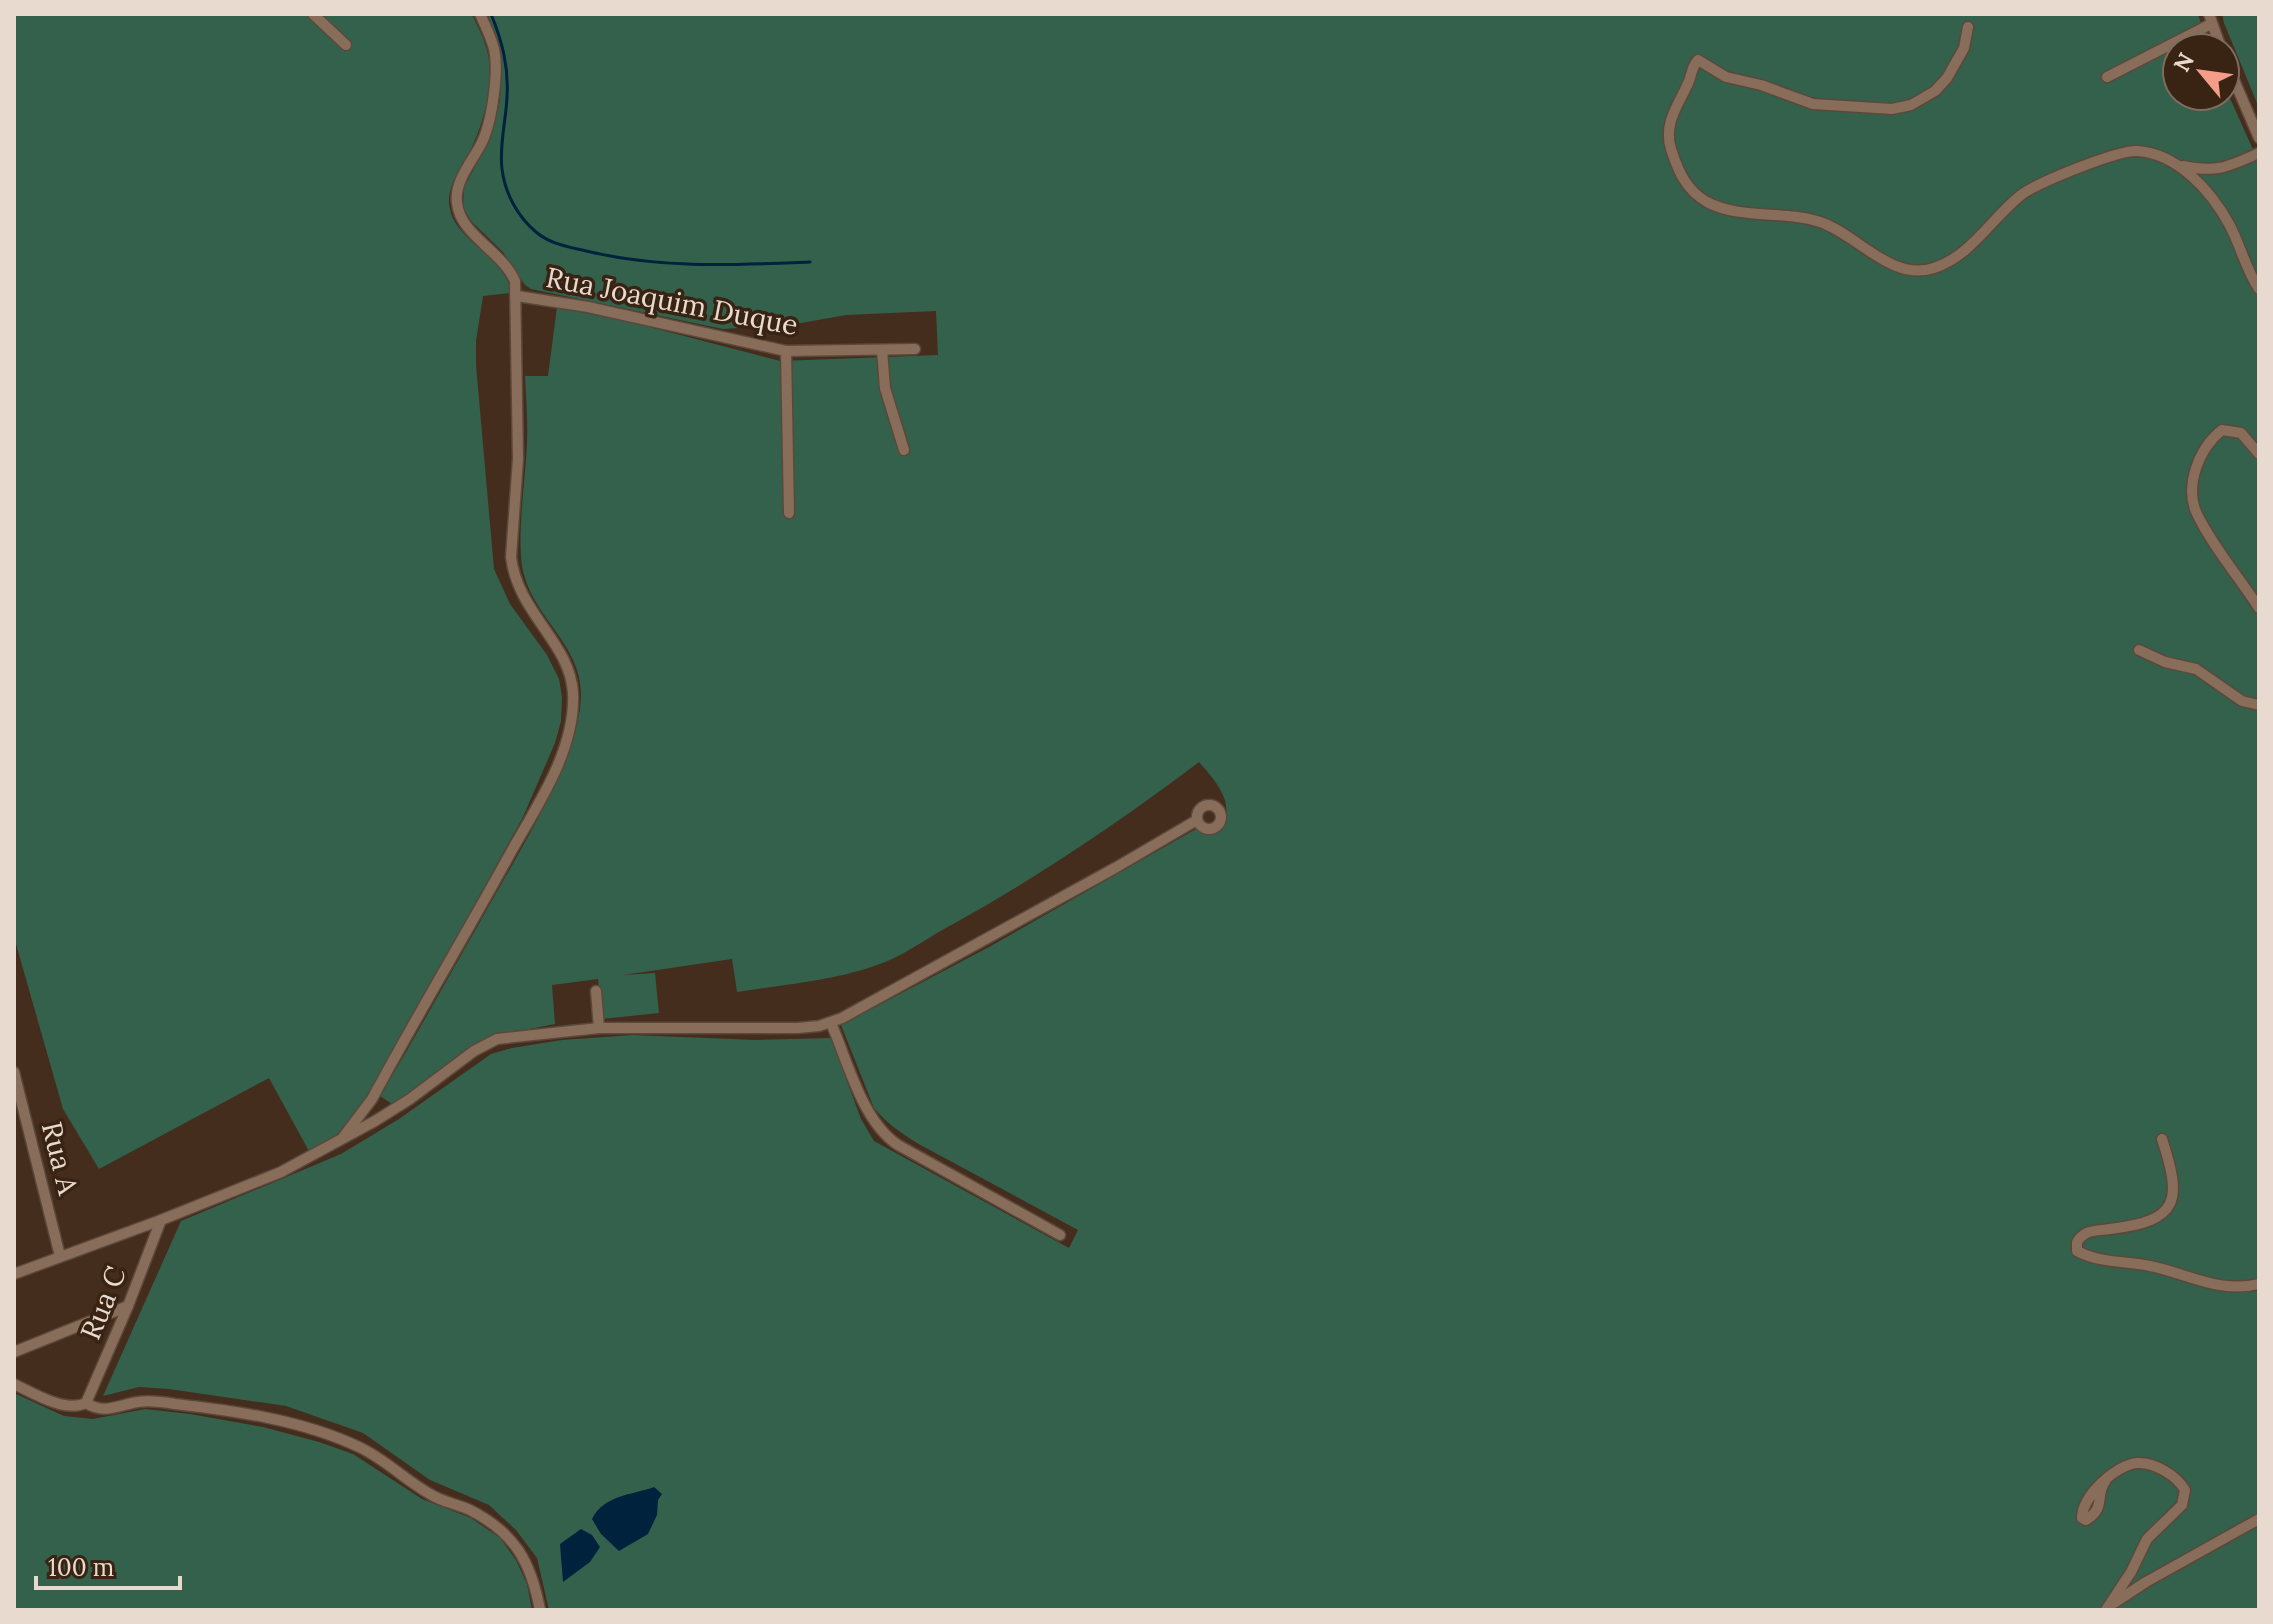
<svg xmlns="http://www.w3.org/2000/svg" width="2273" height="1624" font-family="Lora,serif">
<rect width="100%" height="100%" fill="#442d1c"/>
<g fill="#33614c">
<path d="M14 14H472C478 27 485 40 488 54 494 87 483 126 468 155 461 169 449 184 449 200 449 242 506 252 511 293L483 296 476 341V365L494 569 510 604 547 655 559 679 562 697 561 721 555 743 523 817 360 1111 330 1142 310 1153 269 1078 99 1169 63 1109 14 937Z"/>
<path d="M488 14H2198L2209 48H2177V96H2225V87L2259 163V1610H549L537 1558 516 1530 489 1505 430 1480 363 1433 286 1406 169 1389 139 1387 103 1396 181 1221 341 1154 399 1119 491 1054 512 1048 562 1040 633 1035 756 1040 831 1038 861 1119 874 1141 1069 1248 1078 1230C1041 1210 1004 1190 967 1170 935 1152 898 1137 874 1108L841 1025 989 947 1196 829 1214 832C1243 811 1215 780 1199 762 1121 821 1041 875 955 923 934 934 913 949 892 959 845 980 787 984 737 992L732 959 623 975 655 973 659 1013 602 1019 598 979 552 985 555 1024 489 1037 469 1048 443 1069 392 1104 380 1096C416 1036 450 974 485 913 515 858 582 754 581 693 580 645 536 619 524 575 515 543 526 478 527 442 528 420 526 398 525 376H548L557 307 638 324 780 361 938 355 936 311 846 315 790 325 723 329 531 289 525 285 503 252 472 222 463 209 464 187 490 139 500 100 501 57Z"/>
<polygon points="2222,14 2259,14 2259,108 2224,23"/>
<polygon points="14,1393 64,1416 93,1419 145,1409 190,1414 263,1427 319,1442 353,1454 422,1499 471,1518 500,1538 516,1560 527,1584 532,1610 14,1610"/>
</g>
<g fill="#00223d">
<path d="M654 1487 662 1494 658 1500 657 1515 648 1534 619 1551 601 1534 592 1519C604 1495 632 1495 654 1487Z"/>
<polygon points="581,1529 592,1535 600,1547 590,1562 563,1582 560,1544"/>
</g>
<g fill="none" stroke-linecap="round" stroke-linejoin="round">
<path stroke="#00223d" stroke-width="3" d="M491 14C502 41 509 67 507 97 506 121 499 145 502 169 505 193 517 216 536 232 550 244 569 247 586 251 661 269 734 265 810 262"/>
<defs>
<g id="minor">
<polyline points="313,14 346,45"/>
<polyline points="2209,14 2221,48"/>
<path d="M1968 27 1964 48 1947 78 1935 91 1911 105 1892 109 1813 104 1761 85 1726 77 1698 60C1692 66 1692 73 1689 81 1679 105 1663 122 1671 149 1678 171 1686 190 1707 202 1741 220 1784 210 1820 222 1857 234 1891 282 1934 268 1971 256 1991 219 2021 195 2037 183 2119 149 2138 151 2178 154 2211 191 2229 224 2241 246 2245 268 2259 289"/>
<polyline points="2225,59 2259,138"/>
<polyline points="2107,77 2211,24"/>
<path d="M2183 166C2217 173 2228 167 2259 153"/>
<polyline points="517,296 588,307 786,351 915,349"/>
<polyline points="882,350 885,388 904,450"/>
<polyline points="786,351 789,513"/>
<path d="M2259 454 2241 433 2222 430C2199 448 2184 486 2197 514 2213 547 2239 577 2259 608"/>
<polyline points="2139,650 2165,662 2196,669 2242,701 2259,705"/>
<circle cx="1209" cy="817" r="12"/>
<polyline points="596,991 599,1028"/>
<path d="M831 1023C848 1062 862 1121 898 1145L1060 1235"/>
<polyline points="14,1072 60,1256"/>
<path d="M344 1136 372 1099C415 1019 462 941 506 861 533 811 576 753 573 693 570 642 518 614 511 557L518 459 515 281C502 251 460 235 457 203 454 182 471 163 480 146 492 125 499 72 494 49 491 37 485 25 480 14"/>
<path d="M2162 1139C2182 1200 2180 1221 2110 1229 2096 1231 2085 1229 2077 1242V1251C2099 1263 2126 1261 2150 1266 2186 1273 2220 1294 2259 1284"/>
<polyline points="14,1274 161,1220 281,1172 375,1121 410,1099 474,1051 497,1039 599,1028 798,1028 819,1026 842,1018 1115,868 1197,820"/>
<polyline points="14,1352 128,1306"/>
<path d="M14 1384C33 1393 65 1413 86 1403 105 1415 118 1405 138 1402 150 1400 163 1402 175 1404 236 1411 302 1420 359 1447 385 1459 405 1480 430 1494 442 1502 457 1504 470 1510 515 1533 531 1562 540 1610"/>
<polyline points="86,1403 128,1306 161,1220"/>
<path d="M2106 1480C2094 1496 2107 1507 2086 1520L2082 1518C2082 1496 2115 1465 2137 1463 2154 1462 2176 1475 2185 1490L2182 1505 2147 1539 2131 1572 2106 1610"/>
<polyline points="2114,1603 2146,1582 2259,1519"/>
</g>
</defs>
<use href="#minor" stroke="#5c483a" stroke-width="13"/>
<use href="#minor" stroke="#876d5a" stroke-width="10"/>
</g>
<g text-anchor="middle" stroke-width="7" stroke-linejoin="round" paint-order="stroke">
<g font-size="28" fill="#e9dad0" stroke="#392312">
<text transform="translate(672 301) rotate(11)" y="10">Rua Joaquim Duque</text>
<text transform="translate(60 1158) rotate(76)" y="10">Rua A</text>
<text transform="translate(103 1303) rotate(-68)" y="10">Rua C</text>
</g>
</g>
<rect width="2273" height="1624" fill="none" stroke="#e9dad0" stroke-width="32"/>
<g transform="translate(2201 72) rotate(299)"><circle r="38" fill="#392312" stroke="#7f6c5e" stroke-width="2"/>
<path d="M0-6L14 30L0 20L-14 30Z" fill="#f49e89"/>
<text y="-12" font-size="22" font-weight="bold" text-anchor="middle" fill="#e9dad0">N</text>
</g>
<path d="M36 1576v12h144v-12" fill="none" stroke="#e9dad0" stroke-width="4"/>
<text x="48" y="1576" font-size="24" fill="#e9dad0" stroke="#392312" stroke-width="6" paint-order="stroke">100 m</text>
</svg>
